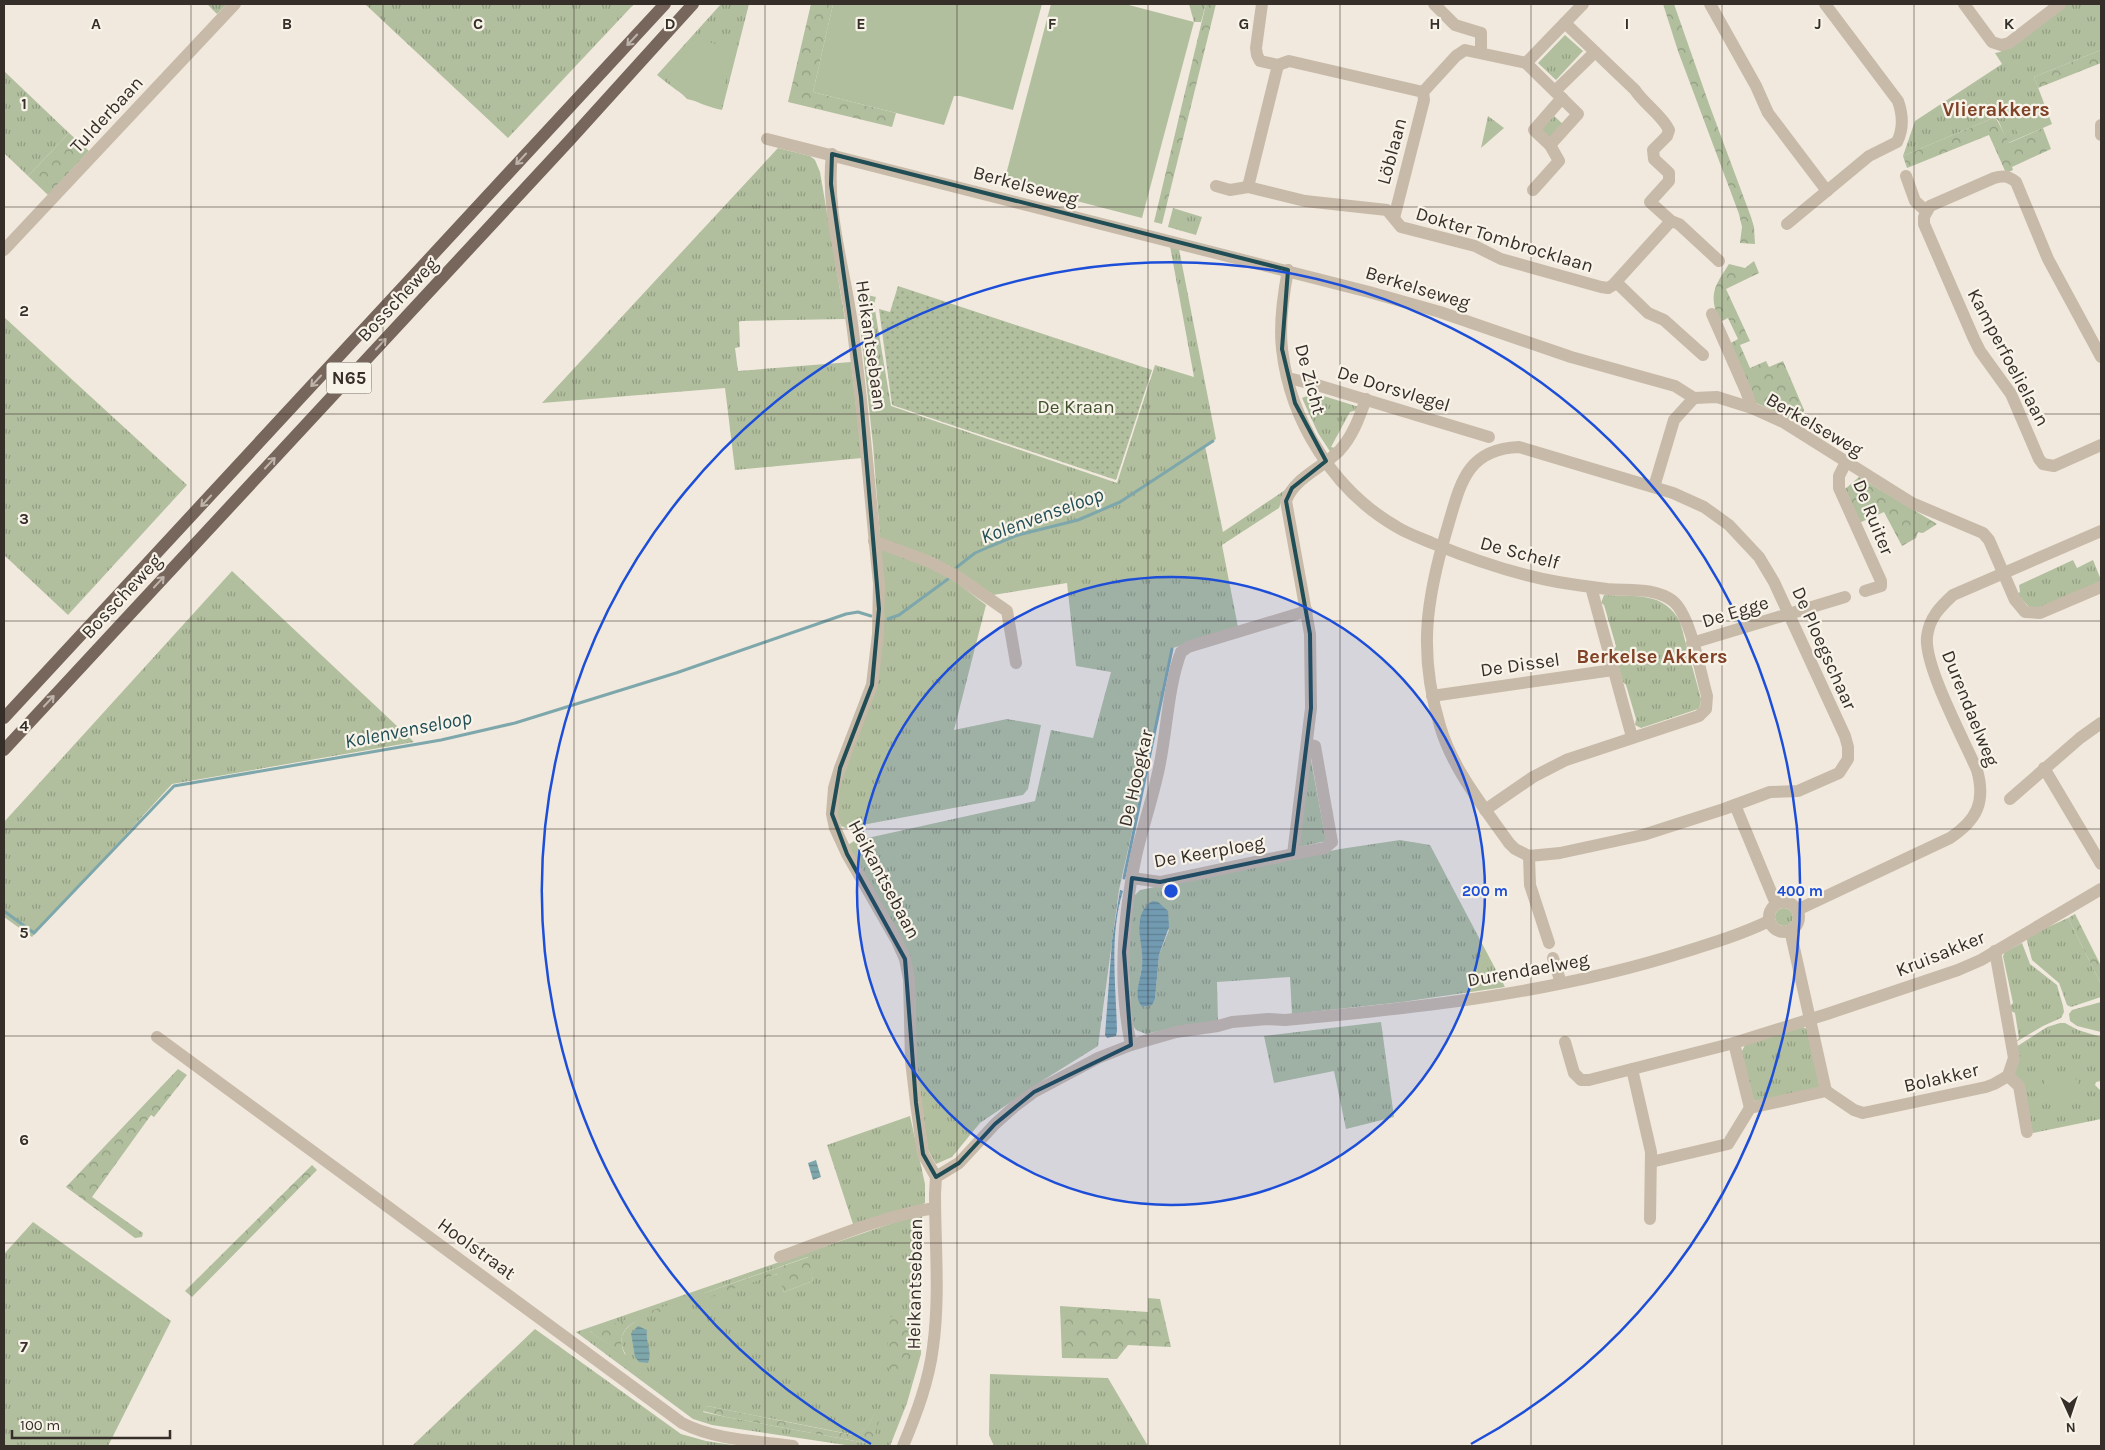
<svg xmlns="http://www.w3.org/2000/svg" width="2105" height="1450" font-family="Karla,sans-serif">
<defs>
<pattern id="grass-tufts" width="24" height="20" patternUnits="userSpaceOnUse" patternTransform="scale(1.25)"><rect width="24" height="20" fill="#b1bf9e"/><path d="M3 7l-1-3M5 7V3M7 7l1-3M15 17l-1-3M17 17v-4M19 17l1-3" fill="none" stroke="#919c81"/></pattern>
<pattern id="forest-crowns" width="20" height="18" patternUnits="userSpaceOnUse" patternTransform="scale(1.25)"><rect width="20" height="18" fill="#b1bf9e"/><path d="M2 6a3 3 0 1 1 6 0M12 15a3 3 0 1 1 6 0" fill="none" stroke="#919c81"/></pattern>
<pattern id="garden-dots" width="8" height="8" patternUnits="userSpaceOnUse" patternTransform="scale(1.25)"><rect width="8" height="8" fill="#b1bf9e"/><path d="M2 2h.1M6 6h.1" fill="none" stroke="#919c81" stroke-width="1.8" stroke-linecap="round"/></pattern>
<pattern id="water-rules" width="6" height="5" patternUnits="userSpaceOnUse" patternTransform="scale(1.25)"><rect width="6" height="5" fill="#7ea7ac"/><path d="M0 2.5h6" fill="none" stroke="#68888c"/></pattern>
</defs>
<rect width="100%" height="100%" fill="#f1e9dd"/>
<g fill="url(#grass-tufts)" fill-rule="evenodd">
<polygon points="207,4 227,4 217,14"/>
<polygon points="365,4 634,4 508,138"/>
<path d="M721 4H749L722 110C692 103 681 94 657 75Z"/>
<polygon points="1189,4 1206,4 1201,22 1194,22"/>
<polygon points="2065,4 2098,4 2101,6 2101,50 2034,77 2052,124 2008,143 1998,120 1993,118 1903,156 1915,121 2002,64 1995,53 2000,52"/>
<polygon points="1565,35 1583,51 1556,80 1538,63"/>
<polygon points="4,71 69,133 28,176 4,153"/>
<polygon points="1488,116 1504,128 1481,148"/>
<polygon points="1554,116 1564,125 1552,140 1541,129"/>
<polygon points="778,148 810,156 815,160 820,172 845,319 741,321 739,322 740,347 735,348 738,371 851,362 862,458 735,470 725,388 542,403"/>
<polygon points="1173,208 1202,217 1196,235 1168,227"/>
<polygon points="1170,246 1179,249 1216,439 1205,446 1223,532 1285,490 1279,508 1222,545 1238,627 1173,648 1119,890 1098,1046 1045,1079 980,1123 952,1157 936,1164 928,1150 916,1062 915,987 848,845 854,841 1035,801 1051,730 1093,738 1111,672 1076,666 1067,583 993,595 961,586 986,605 954,730 1007,719 1041,725 1028,789 1023,795 846,828 841,826 838,817 838,790 865,717 881,550 873,445 857,297 867,295 876,297 874,304 891,406 1117,483 1155,365 1194,377"/>
<polygon points="4,317 187,485 68,615 4,555"/>
<polygon points="1314,393 1359,407 1358,410 1350,412 1331,447 1335,448 1331,453 1318,433 1302,398"/>
<polygon points="2073,560 2077,568 2093,560 2101,580 2100,583 2041,609 2031,609 2017,594 2020,592 2019,585"/>
<polygon points="232,571 414,742 172,784 32,937 4,917 4,822"/>
<path d="M1604 595C1635 597 1664 591 1680 622L1701 699 1700 706 1698 709 1641 728 1635 725 1636 719 1626 685 1623 682 1614 650 1616 646 1604 605 1601 603Z"/>
<polygon points="1310,755 1326,841 1299,847"/>
<path d="M1400 840 1430 845 1505 987 1402 1002 1292 1014 1290 977 1217 982 1218 1021 1176 1027 1146 1034 1136 1030 1132 1024 1128 957 1133 897 1140 890 1340 849ZM1139 921 1169 930 1159 955 1155 999C1152 1005 1150 1006 1143 1007L1138 987 1143 962Z"/>
<circle cx="1784" cy="917" r="9"/>
<polygon points="2068,918 2101,984 2101,997 2071,1007 2067,1005 2059,983 2032,960 2026,937"/>
<polygon points="2022,943 2030,964 2057,985 2063,1006 2064,1012 2061,1018 2043,1026 2016,1042 2019,1038 2015,1013 2011,1011 2010,1006 2013,1003 2003,956 2005,952"/>
<polygon points="2101,1002 2101,1032 2077,1026 2070,1021 2069,1014 2072,1010"/>
<polygon points="1381,1022 1394,1117 1346,1129 1334,1071 1274,1083 1264,1036"/>
<polygon points="2060,1023 2065,1023 2078,1030 2101,1037 2101,1081 2096,1082 2095,1085 2101,1091 2101,1119 2033,1133 2014,1074 2016,1047 2047,1027"/>
<polygon points="1802,1027 1807,1029 1820,1086 1817,1089 1755,1101 1752,1098 1741,1053 1745,1045"/>
<polygon points="910,1116 925,1184 925,1203 918,1207 854,1227 827,1145"/>
<path d="M922 1213 921 1354 907 1403 890 1446H852L712 1425 693 1419 576 1332ZM808 1257 813 1281 784 1292 778 1274 704 1293ZM636 1321C622 1330 617 1340 626 1355L590 1332ZM707 1406 854 1435C865 1431 870 1425 874 1414L871 1444 726 1417 703 1412Z"/>
<polygon points="33,1222 171,1321 108,1446 4,1446 4,1254"/>
<polygon points="535,1329 681,1434 706,1441 739,1446 412,1446"/>
<polygon points="990,1374 1108,1378 1148,1446 994,1446 989,1435"/>
</g>
<g fill="url(#forest-crowns)">
<polygon points="811,4 833,4 813,92 896,113 892,127 788,102"/>
<polygon points="1206,4 1216,4 1162,224 1154,222"/>
<polygon points="1663,4 1674,4 1709,104 1751,217 1754,227 1755,244 1740,243 1742,227 1739,214 1678,51"/>
<polygon points="2101,50 2101,63 2038,88 2034,77"/>
<polygon points="1993,118 1997,120 2009,143 2043,128 2051,149 2012,167 2013,170 2006,173 1989,135 1907,168 1903,156"/>
<polygon points="69,133 89,151 48,195 28,176"/>
<path d="M1754 261 1759 273 1726 289 1750 341 1740 345 1750 368 1766 361 1769 367 1783 361 1804 410 1801 420 1795 421 1754 402 1729 344 1738 339 1728 318 1720 322C1708 295 1714 287 1729 264L1745 268Z"/>
<polygon points="1859,477 1937,524 1923,533 1918,532 1916,538 1902,546 1884,512 1859,523 1844,490"/>
<polygon points="2075,914 2101,966 2101,984 2068,918"/>
<polygon points="178,1069 187,1075 154,1117 151,1115 92,1197 143,1233 142,1237 135,1238 66,1187"/>
<polygon points="312,1165 317,1170 192,1297 185,1291"/>
<polygon points="809,1257 813,1281 784,1292 777,1274 706,1298 704,1293"/>
<path d="M688 1298 691 1304C665 1312 605 1318 626 1356L590 1332Z"/>
<polygon points="1148,1298 1160,1299 1171,1347 1128,1345 1117,1359 1062,1358 1060,1306 1148,1312"/>
<polygon points="886,1317 908,1317 909,1356 890,1386"/>
<path d="M707 1406 853 1435C865 1431 870 1425 874 1413L881 1416 871 1444 726 1417 703 1411Z"/>
</g>
<polygon fill="url(#garden-dots)" points="898,286 1152,370 1116,480 892,405 879,309 890,312"/>
<g fill="#b1bf9e">
<polygon points="833,4 1042,4 1013,110 960,96 954,96 944,125 813,92"/>
<polygon points="1051,4 1125,4 1194,22 1142,218 1004,182"/>
<polygon points="705,41 733,49 720,107 687,99 664,76 680,53"/>
<polygon points="2023,88 2039,126 2018,135 2002,97"/>
<polygon points="2046,1073 2079,1080 2075,1100 2042,1093"/>
</g>
<g fill="url(#water-rules)">
<path d="M1120 890 1123 891C1109 935 1116 986 1117 1031L1116 1036 1107 1038 1105 1035 1112 941Z"/>
<path d="M1153 901 1158 902 1168 911 1169 927 1159 955 1155 999 1152 1005 1143 1007C1132 998 1141 978 1142 966 1144 952 1137 930 1140 919 1142 911 1146 904 1153 901Z"/>
<polygon points="816,1160 821,1177 813,1180 808,1163"/>
<path d="M638 1326 647 1330C645 1342 653 1352 648 1363L639 1362 635 1357 631 1333Z"/>
</g>
<g fill="none" stroke-linecap="round" stroke-linejoin="round">
<g stroke="#7ea7ac" stroke-width="3">
<polyline points="957,567 975,553 991,546 1018,535 1078,520 1120,502 1213,441"/>
<polyline points="888,619 899,615 948,579"/>
<polyline points="1124,878 1172,649"/>
<polyline points="4,911 34,933 174,786 441,740 515,723 676,673 846,614 858,612 871,616"/>
</g>
<g stroke="#c8baa9" stroke-width="12">
<polyline points="1262,4 1256,48 1257,55 1260,61 1278,65 1289,61 1423,92 1424,100 1394,218"/>
<polyline points="1434,4 1455,25 1481,33 1481,52"/>
<polyline points="1710,4 1756,86 1768,113 1827,191"/>
<polyline points="1964,4 1992,42 2001,45 2009,43 2060,4"/>
<path d="M1565 23 1635 90C1644 104 1662 115 1669 130L1667 136 1653 150 1654 159 1669 173V181L1650 202 1671 221 1679 224 1719 261"/>
<polyline points="1526,63 1578,114 1550,145"/>
<polyline points="1555,91 1595,52"/>
<polyline points="1423,92 1456,56 1465,50 1526,63 1583,4"/>
<polyline points="2101,125 2101,135"/>
<polyline points="767,139 1369,292 1440,312 1571,357 1675,386 1694,398 1717,397 1752,408 1783,422 1912,503 1983,533 1989,540 2015,600 2025,612 2040,613 2101,587"/>
<path d="M832 154C825 211 846 274 853 331 864 414 870 499 879 583L878 634 872 685 840 768 834 788 832 814 835 828 847 854 897 941 905 959 909 979 911 1061 916 1103 923 1154 936 1177 935 1194C935 1245 940 1297 933 1347 929 1381 916 1415 903 1446"/>
<polyline points="1906,176 1915,201 1926,211"/>
<polyline points="1216,186 1230,190 1248,187 1305,201 1387,210 1401,227 1475,246 1501,259 1601,287 1608,288 1613,285 1671,221"/>
<polyline points="1248,187 1278,65"/>
<polyline points="1533,190 1559,161 1550,145 1534,130 1562,98"/>
<path d="M1787 224 1869 156 1897 142C1904 128 1903 115 1898 101L1825 4"/>
<polyline points="4,250 235,4"/>
<path d="M1288 270C1283 296 1279 323 1282 349 1290 421 1334 491 1397 527 1408 534 1421 538 1432 543 1473 560 1514 574 1558 582 1575 585 1591 587 1607 589 1629 591 1655 587 1673 601 1691 616 1700 672 1707 696L1706 709 1699 716 1566 760 1533 777 1485 810"/>
<polyline points="1616,282 1648,313 1664,320 1703,355"/>
<polyline points="1712,314 1746,391 1752,408"/>
<path d="M2101 357 2048 259 2016 182C2008 176 2004 175 1994 178L1930 206 1924 217V224L1974 339 1980 351 2011 394 2039 459 2043 464 2054 466 2101 445"/>
<polyline points="1288,378 1317,385 1489,437"/>
<path d="M1519 447 1673 493 1704 507 1729 525 1759 557 1774 582 1845 736 1848 747V759L1839 773 1798 791 1770 792 1724 809 1643 835 1560 853 1529 856 1515 849 1509 843C1483 806 1453 770 1440 726 1418 653 1426 600 1447 529 1460 486 1465 449 1519 447Z"/>
<polyline points="1846,462 1839,476 1839,488 1881,581 1881,586 1865,591"/>
<polyline points="1654,487 1674,420 1694,398"/>
<polyline points="874,541 930,562 955,575 1007,611 1016,663"/>
<polyline points="1591,587 1632,737"/>
<polyline points="1692,643 1845,597"/>
<polyline points="1432,696 1613,670"/>
<polyline points="2044,768 2101,864"/>
<polyline points="2010,799 2080,738 2101,723"/>
<polyline points="1735,805 1776,904"/>
<polyline points="1293,854 1325,848 1332,842 1315,746 1307,744"/>
<polyline points="1529,856 1530,885 1549,943"/>
<path d="M1132 878 1160 882 1293 854 1311 708 1310 634 1286 501C1294 478 1322 468 1339 451 1353 436 1359 418 1366 399"/>
<circle cx="1784" cy="917" r="15"/>
<path d="M1797 910 1950 838C1977 820 1986 802 1977 770 1964 740 1924 666 1927 637 1929 618 1940 607 1953 595L2101 531"/>
<polyline points="1995,951 2014,1058 2008,1076"/>
<polyline points="1553,958 1561,983"/>
<path d="M157 1037 682 1423C715 1440 756 1441 793 1446"/>
<polyline points="1565,1042 1574,1073 1581,1080 1589,1080 1734,1043 1827,1014 1958,970 1981,960 2101,889"/>
<polyline points="1734,1043 1750,1108 1826,1091 1790,930"/>
<path d="M1131 1045C1118 983 1123 917 1136 856 1143 826 1153 797 1159 768 1167 731 1168 686 1181 652L1188 647 1307 611"/>
<polyline points="1632,1069 1651,1152 1650,1219"/>
<polyline points="1826,1091 1854,1110 1863,1113 1986,1087 1994,1084 2008,1076 2019,1086 2027,1132"/>
<polyline points="1651,1162 1728,1144 1750,1108"/>
<path d="M936 1177 959 1163 995 1124 1014 1107 1034 1092 1098 1058 1131 1045 1176 1032 1218 1026 1232 1022 1268 1019 1285 1020C1419 1008 1555 993 1684 952 1713 943 1742 934 1769 921"/>
<path d="M780 1257C830 1239 882 1216 935 1208"/>
</g>
<g stroke="#77665b" stroke-width="12">
<polyline points="4,718 665,4"/>
<polyline points="4,750 569,141 693,4"/>
</g>
</g>
<defs><path id="oneway-shaft" d="M-6 0H5M1.5-3L5.5 0L1.5 3" fill="none" stroke-width="1.6" stroke-linecap="round" stroke-linejoin="round" transform="scale(1.25)"/></defs>
<g stroke="#beb4a9">
<use href="#oneway-shaft" transform="translate(632 40) rotate(133)"/>
<use href="#oneway-shaft" transform="translate(521 159) rotate(133)"/>
<use href="#oneway-shaft" transform="translate(381 344) rotate(-47)"/>
<use href="#oneway-shaft" transform="translate(316 381) rotate(133)"/>
<use href="#oneway-shaft" transform="translate(270 463) rotate(-47)"/>
<use href="#oneway-shaft" transform="translate(206 501) rotate(133)"/>
<use href="#oneway-shaft" transform="translate(159 582) rotate(-47)"/>
<use href="#oneway-shaft" transform="translate(49 701) rotate(-47)"/>
</g>
<path fill="none" stroke="#214d55" stroke-width="4" stroke-linejoin="round" d="M832 154 1288 270 1282 349 1295 403 1326 461 1292 488 1286 501 1310 634 1311 708 1293 854 1160 882 1132 878 1124 952 1131 1045 1034 1092 995 1124 959 1163 936 1177 923 1154 916 1103 905 959 847 854 832 814 840 768 872 685 879 609 861 397 831 184Z"/>
<path fill="none" stroke="#362e29" stroke-width="1" stroke-opacity="0.55" d="M191 4V1446M383 4V1446M574 4V1446M765 4V1446M957 4V1446M1148 4V1446M1340 4V1446M1531 4V1446M1722 4V1446M1914 4V1446M4 207H2101M4 414H2101M4 621H2101M4 829H2101M4 1036H2101M4 1243H2101"/>
<circle cx="1171" cy="891" r="314" fill="#1d4ed8" fill-opacity=".12"/>
<g fill="none" stroke="#1d4ed8" stroke-width="2.5">
<circle cx="1171" cy="891" r="314"/>
<path d="M871 1444A629 629 0 1 1 1471 1444"/>
</g>
<g text-anchor="middle" stroke-width="4.5" stroke-linejoin="round" paint-order="stroke">
<rect fill="#f8f3e9" stroke="#706963" stroke-width="1" x="326.5" y="362.5" width="45" height="31" rx="4"/>
<g font-size="18" font-weight="bold" fill="#362e29">
<text x="349" y="384">N65</text>
</g>
<g font-size="19" fill="#362e29" stroke="#f8f3e9">
<text transform="translate(106 114) rotate(-47)" y="7">Tulderbaan</text>
<text transform="translate(1391 151) rotate(-75)" y="7">Löblaan</text>
<text transform="translate(1026 185) rotate(15)" y="7">Berkelseweg</text>
<text transform="translate(1505 239) rotate(17)" y="7">Dokter Tombrocklaan</text>
<text transform="translate(1418 287) rotate(17)" y="7">Berkelseweg</text>
<text transform="translate(397 299) rotate(-47)" y="7">Bosscheweg</text>
<text transform="translate(872 345) rotate(82)" y="7">Heikantsebaan</text>
<text transform="translate(2009 357) rotate(62)" y="7">Kamperfoelielaan</text>
<text transform="translate(1311 379) rotate(75)" y="7">De Zicht</text>
<text transform="translate(1394 388) rotate(17)" y="7">De Dorsvlegel</text>
<text transform="translate(1815 424) rotate(30)" y="7">Berkelseweg</text>
<text transform="translate(1874 517) rotate(68)" y="7">De Ruiter</text>
<text transform="translate(1520 552) rotate(15)" y="7">De Schelf</text>
<text transform="translate(121 596) rotate(-47)" y="7">Bosscheweg</text>
<text transform="translate(1735 611) rotate(-17)" y="7">De Egge</text>
<text transform="translate(1825 648) rotate(66)" y="7">De Ploegschaar</text>
<text transform="translate(1520 664) rotate(-8)" y="7">De Dissel</text>
<text transform="translate(1971 708) rotate(68)" y="7">Durendaelweg</text>
<text transform="translate(1135 778) rotate(-77)" y="7">De Hoogkar</text>
<text transform="translate(1209 851) rotate(-10)" y="7">De Keerploeg</text>
<text transform="translate(885 879) rotate(62)" y="7">Heikantsebaan</text>
<text transform="translate(1940 953) rotate(-22)" y="7">Kruisakker</text>
<text transform="translate(1528 969) rotate(-10)" y="7">Durendaelweg</text>
<text transform="translate(1941 1077) rotate(-13)" y="7">Bolakker</text>
<text transform="translate(477 1248) rotate(36)" y="7">Hoolstraat</text>
<text transform="translate(914 1284) rotate(-89)" y="7">Heikantsebaan</text>
</g>
<g font-size="19" fill="#42522e" stroke="#f8f3e9">
<text x="1076" y="413">De Kraan</text>
</g>
<g font-size="20" font-weight="bold" fill="#804327" stroke="#f8f3e9">
<text x="1996" y="116">Vlierakkers</text>
<text x="1652" y="663">Berkelse Akkers</text>
</g>
<g font-size="20" font-style="italic" fill="#214d55" stroke="#f8f3e9">
<text transform="translate(1042 515) rotate(-20)" y="7">Kolenvenseloop</text>
<text transform="translate(408 729) rotate(-11)" y="7">Kolenvenseloop</text>
</g>
</g>
<g font-size="16" text-anchor="middle" font-weight="bold" fill="#362e29" stroke="#f8f3e9" stroke-width="4.5" stroke-linejoin="round" paint-order="stroke">
<text x="96" y="29">A</text>
<text x="287" y="29">B</text>
<text x="478" y="29">C</text>
<text x="670" y="29">D</text>
<text x="861" y="29">E</text>
<text x="1052" y="29">F</text>
<text x="1244" y="29">G</text>
<text x="1435" y="29">H</text>
<text x="1627" y="29">I</text>
<text x="1818" y="29">J</text>
<text x="2009" y="29">K</text>
<text x="24" y="109">1</text>
<text x="24" y="316">2</text>
<text x="24" y="524">3</text>
<text x="24" y="731">4</text>
<text x="24" y="938">5</text>
<text x="24" y="1145">6</text>
<text x="24" y="1352">7</text>
</g>
<circle cx="1171" cy="891" r="8" fill="#1d4ed8" stroke="#f8f3e9" stroke-width="2.5"/>
<g font-size="15" text-anchor="middle" font-weight="bold" fill="#1d4ed8" stroke="#f8f3e9" stroke-width="4.5" stroke-linejoin="round" paint-order="stroke">
<text x="1485" y="896">200 m</text>
<text x="1800" y="896">400 m</text>
</g>
<rect width="2105" height="1450" fill="none" stroke="#362e29" stroke-width="10"/>
<g transform="translate(2070 1415) rotate(177)" stroke="#f8f3e9" stroke-width="4" paint-order="stroke">
<path d="M0-4L9 19L0 12L-9 19Z" fill="#362e29"/>
<text y="-8" font-size="14" font-weight="bold" text-anchor="middle" fill="#362e29">N</text>
</g>
<path d="M12 1430v8h158v-8" fill="none" stroke="#362e29" stroke-width="2.5"/>
<text x="20" y="1430" font-size="15" fill="#362e29" stroke="#f8f3e9" stroke-width="4" paint-order="stroke">100 m</text>
</svg>
